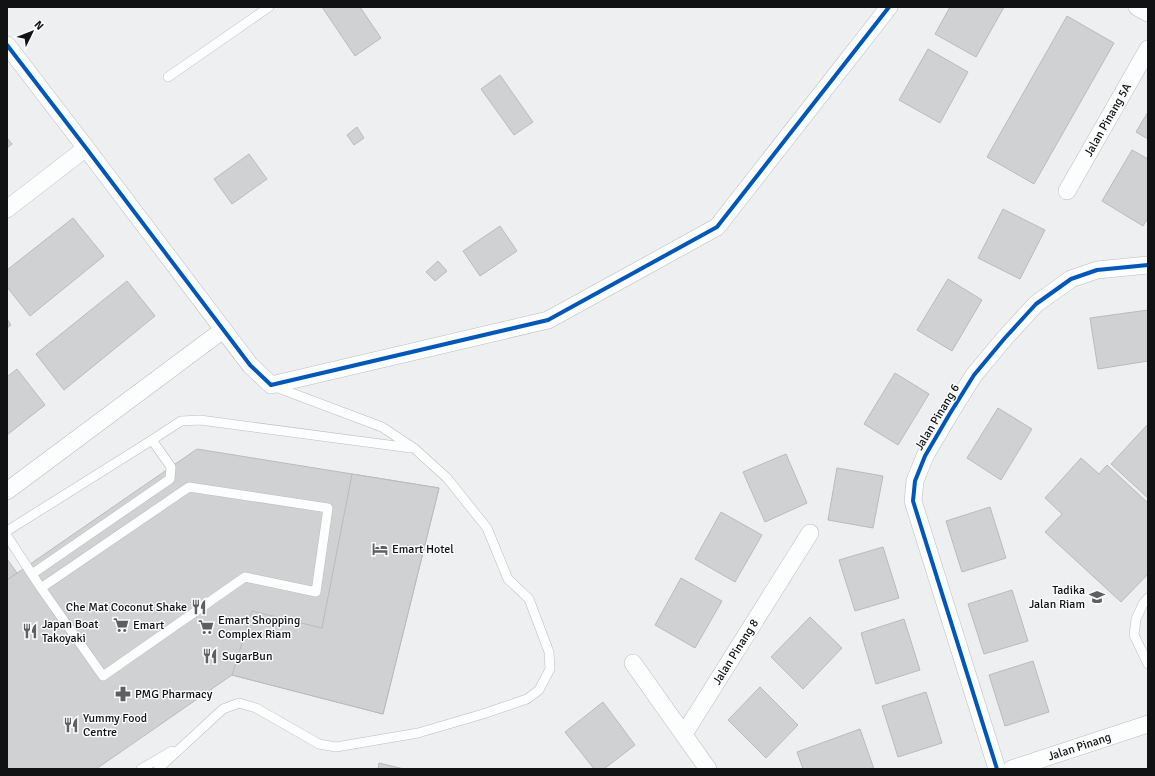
<svg xmlns="http://www.w3.org/2000/svg" width="1155" height="776" font-family="Signika,sans-serif">
<rect width="100%" height="100%" fill="#edeff1"/>
<g fill="#cfd1d2" stroke="#b9bbbc">
<polygon points="322,7 360,7 381,38 355,56"/>
<polygon points="950,7 1004,7 976,57 935,34"/>
<polygon points="1067,16 1114,43 1034,184 987,157"/>
<polygon points="928,49 968,72 940,123 899,100"/>
<polygon points="500,75 533,122 514,135 481,89"/>
<polygon points="1148,112 1148,139 1136,132"/>
<polygon points="357,127 364,138 354,145 347,135"/>
<polygon points="7,138 12,144 7,148"/>
<polygon points="1132,150 1148,159 1148,218 1143,226 1102,201"/>
<polygon points="249,154 267,179 232,204 214,179"/>
<polygon points="1003,209 1045,230 1020,279 978,258"/>
<polygon points="73,218 104,256 30,316 7,287 7,270"/>
<polygon points="500,226 517,251 480,276 463,251"/>
<polygon points="438,261 447,271 435,281 426,272"/>
<polygon points="948,279 982,300 952,351 917,330"/>
<polygon points="127,281 155,316 64,390 36,354"/>
<polygon points="1148,310 1148,361 1098,369 1090,318"/>
<polygon points="7,319 11,325 7,328"/>
<polygon points="17,369 45,405 7,435 7,377"/>
<polygon points="895,373 929,394 898,445 864,424"/>
<polygon points="998,408 1032,429 1001,480 967,458"/>
<polygon points="1148,424 1148,498 1111,464"/>
<polygon points="197,449 439,488 383,714 232,675 96,769 7,769 7,580"/>
<polygon points="786,454 807,503 765,522 743,472"/>
<polygon points="1081,458 1099,474 1107,465 1148,503 1148,574 1121,602 1045,532 1062,514 1045,498"/>
<polygon points="837,468 883,476 873,528 828,520"/>
<polygon points="352,474 439,488 383,714 232,675 252,611 322,628"/>
<polygon points="990,507 1006,558 962,572 946,521"/>
<polygon points="721,512 762,535 735,582 695,559"/>
<polygon points="883,547 899,598 855,611 839,560"/>
<polygon points="7,559 17,573 7,580"/>
<polygon points="681,578 722,601 695,648 655,625"/>
<polygon points="1012,590 1028,641 984,654 968,604"/>
<polygon points="810,617 842,648 803,689 771,657"/>
<polygon points="904,619 920,670 876,684 861,633"/>
<polygon points="1033,661 1049,712 1005,726 989,675"/>
<polygon points="760,687 798,725 766,758 728,720"/>
<polygon points="926,692 942,743 898,757 882,706"/>
<polygon points="603,702 635,745 604,769 594,769 565,732"/>
<polygon points="860,729 874,769 803,769 797,752"/>
<polygon points="379,763 404,769 378,769"/>
</g>
<g fill="none" stroke-linecap="round" stroke-linejoin="round">
<defs>
<g id="lane">
<polyline points="168,77 269,7"/>
<polyline points="7,531 152,440 181,421 200,420 411,448"/>
<polyline points="7,536 41,588 103,676 245,577 316,592 328,508 189,487 41,588"/>
<polyline points="32,574 170,479 171,467 152,440"/>
<polyline points="1148,598 1143,604 1136,619 1134,635 1148,664"/>
<polyline points="141,769 172,751"/>
<polyline points="158,769 223,709 239,703 256,708 319,744 336,747 418,733 483,714 527,699 539,690 550,669 549,652 529,599 508,579 487,528 447,478 415,449 382,427 273,386"/>
</g>
<g id="street">
<polyline points="1137,7 1148,13"/>
<polyline points="7,45 86,148 250,365 271,385 548,320 717,227 889,7"/>
<path id="s1" d="M1067 191 1148 49"/>
<polyline points="7,209 86,148"/>
<polyline points="7,491 223,330"/>
<polyline points="633,663 708,769"/>
<path id="s2" d="M684 734 810 533"/>
<polyline points="997,769 913,501 915,481 925,456 949,415 974,375 1004,339 1036,304 1071,279 1097,270 1148,265"/>
<path id="s3" d="M1011 769 1148 724"/>
</g>
</defs>
<use href="#lane" stroke="#bcbdbe" stroke-width="10"/>
<use href="#street" stroke="#bcbdbe" stroke-width="18"/>
<use href="#lane" stroke="#fcfdfd" stroke-width="9"/>
<use href="#street" stroke="#fcfdfd" stroke-width="17"/>
<defs>
<g id="cycleway">
<polyline points="7,45 86,148 250,365 271,385 548,320 717,227 889,7"/>
<polyline points="997,769 913,501 915,481 925,456 949,415 974,375 1004,339 1036,304 1071,279 1097,270 1148,265"/>
</g>
</defs>
<use href="#cycleway" stroke="#fafcfe" stroke-width="6"/>
<use href="#cycleway" stroke="#0057b8" stroke-width="4"/>
</g>
<defs>
<symbol id="hotel-bare" viewBox="-9 -9 18 18"><path d="M-6-4.5h1.5V1H6V5H4.5V3h-9V5H-6ZM-4 0a1.8 1.8 0 1 1 3.6 0ZM.5 0V-2.5h3Q6-2.5 6 0Z" fill="#5e5f61" stroke="#fafcfe" stroke-width="2.5" paint-order="stroke"/></symbol>
<symbol id="school-bare" viewBox="-9 -9 18 18"><path d="M0-5L7-2L0 1L-7-2ZM-4 1L0 2.5L4 1V4Q0 6-4 4Z" fill="#5e5f61" stroke="#fafcfe" stroke-width="2.5" paint-order="stroke"/></symbol>
<symbol id="restaurant-bare" viewBox="-9 -9 18 18"><path d="M-5-6h1v4h1v-4h1v4h1v-4h1v5L-1.5 .5V6h-2V.5L-5-1ZM5-6V6H3V1.5H1.5Q1.5-4 5-6Z" fill="#5e5f61" stroke="#fafcfe" stroke-width="2.5" paint-order="stroke"/></symbol>
<symbol id="supermarket-bare" viewBox="-9 -9 18 18"><path d="M-6-5.5h2.5l.6 2H6L4.5 2H-2.5L-4.4-4H-6ZM-1.5 3.2a1.3 1.3 0 1 0 .1 0ZM3 3.2a1.3 1.3 0 1 0 .1 0Z" fill="#5e5f61" stroke="#fafcfe" stroke-width="2.5" paint-order="stroke"/></symbol>
<symbol id="pharmacy-bare" viewBox="-9 -9 18 18"><path d="M-2-6h4v4h4v4h-4v4h-4v-4h-4v-4h4Z" fill="#5e5f61" stroke="#fafcfe" stroke-width="2.5" paint-order="stroke"/></symbol>
</defs>
<g fill-rule="evenodd">
<use href="#hotel-bare" x="369" y="538" width="22" height="22"/>
<use href="#school-bare" x="1086" y="586" width="22" height="22"/>
<use href="#restaurant-bare" x="188" y="596" width="22" height="22"/>
<use href="#supermarket-bare" x="110" y="614" width="22" height="22"/>
<use href="#supermarket-bare" x="195" y="616" width="22" height="22"/>
<use href="#restaurant-bare" x="19" y="620" width="22" height="22"/>
<use href="#restaurant-bare" x="199" y="645" width="22" height="22"/>
<use href="#pharmacy-bare" x="112" y="683" width="22" height="22"/>
<use href="#restaurant-bare" x="60" y="714" width="22" height="22"/>
</g>
<g text-anchor="middle" stroke-width="3" stroke-linejoin="round" paint-order="stroke">
<g font-size="12" fill="#111213" stroke="#fafcfe">
<text dy="4" stroke="none"><textPath href="#s1" startOffset="82">Jalan Pinang 5A</textPath></text>
<text transform="translate(937 417) rotate(-59)" y="4">Jalan Pinang 6</text>
<text dy="4" stroke="none"><textPath href="#s2" startOffset="97">Jalan Pinang 8</textPath></text>
<text dy="4" stroke="none"><textPath href="#s3" startOffset="72">Jalan Pinang</textPath></text>
</g>
<g font-size="12" fill="#111213" stroke="#fafcfe" text-anchor="start">
<text x="392" y="553">Emart Hotel</text>
<text x="1085" y="594" text-anchor="end">Tadika<tspan x="1085" dy="14">Jalan Riam</tspan></text>
<text x="187" y="611" text-anchor="end">Che Mat Coconut Shake</text>
<text x="218" y="624">Emart Shopping<tspan x="218" dy="14">Complex Riam</tspan></text>
<text x="42" y="628">Japan Boat<tspan x="42" dy="14">Takoyaki</tspan></text>
<text x="133" y="629">Emart</text>
<text x="222" y="660">SugarBun</text>
<text x="135" y="698">PMG Pharmacy</text>
<text x="83" y="722">Yummy Food<tspan x="83" dy="14">Centre</tspan></text>
</g>
</g>
<rect width="1155" height="776" fill="none" stroke="#111213" stroke-width="16"/>
<g transform="translate(32 32) rotate(47)" stroke="#fafcfe" stroke-width="3" paint-order="stroke">
<path d="M0-3L7 15L0 10L-7 15Z" fill="#111213"/>
<text y="-6" font-size="11" font-weight="bold" text-anchor="middle" fill="#111213">N</text>
</g>
</svg>
